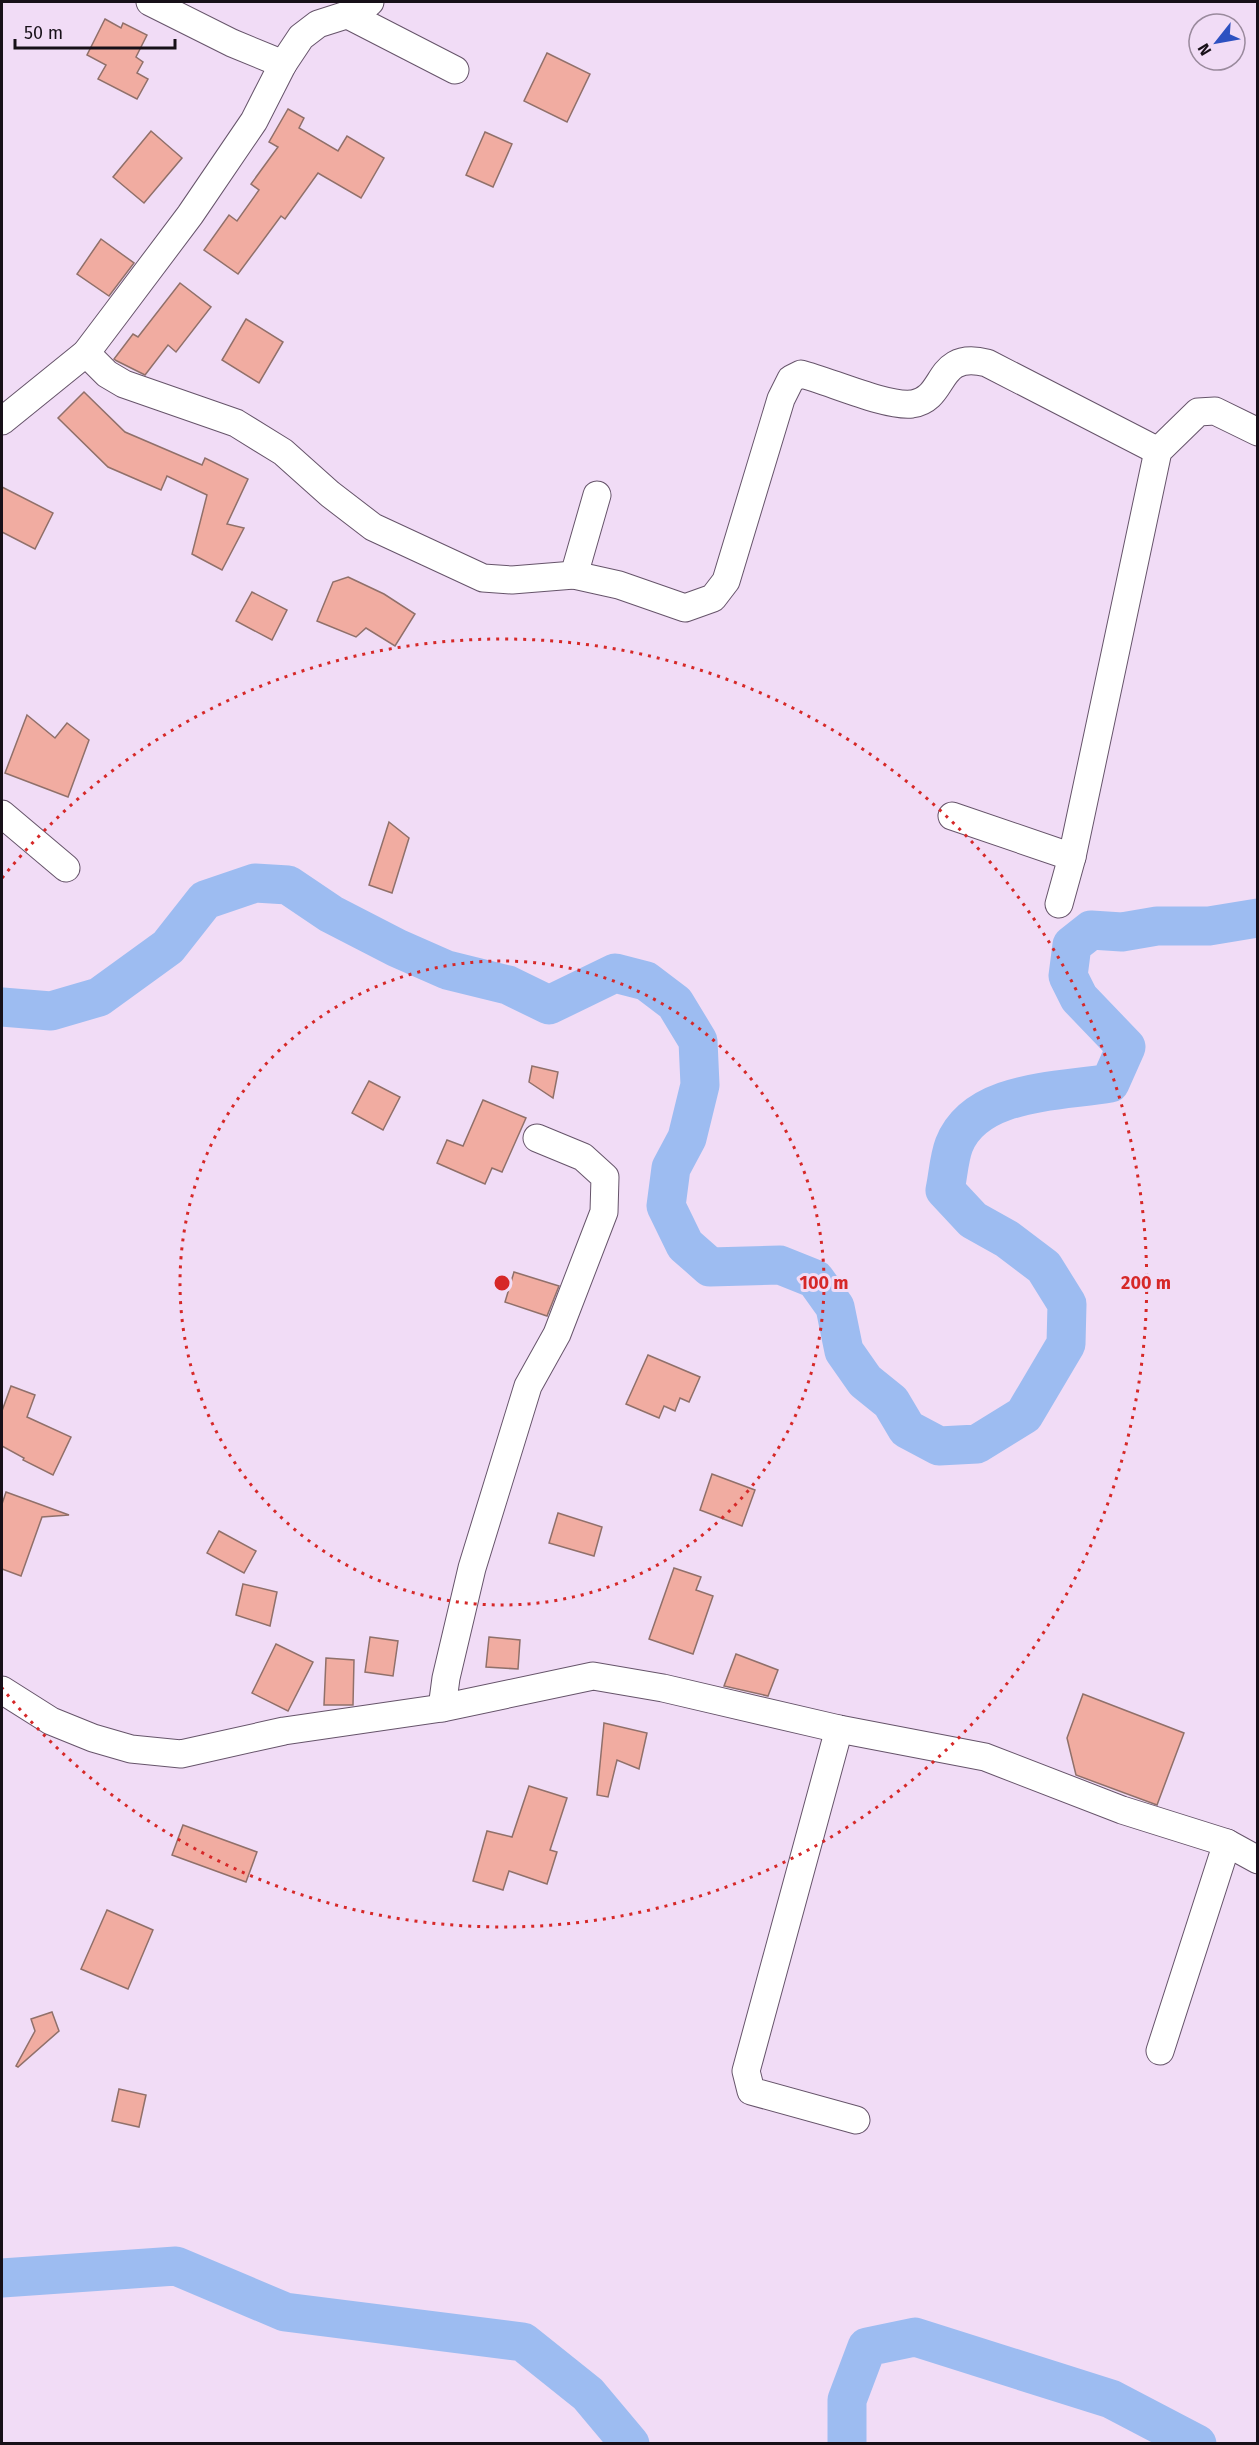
<svg xmlns="http://www.w3.org/2000/svg" width="1259" height="2445" font-family="'Fira Sans',sans-serif">
<rect width="100%" height="100%" fill="#f1dcf6"/>
<g fill="none" stroke-linecap="round" stroke-linejoin="round">
<g stroke="#9dbcf1" stroke-width="39">
<path d="M2 1007 51 1011 99 997 168 947 205 900 255 883 288 885 331 914 397 948 447 970 508 985 549 1005 615 973 646 981 675 1003 698 1041 700 1085 687 1138 671 1168 666 1206 685 1245 710 1267 780 1265 815 1279 835 1307 844 1351 865 1381 891 1402 907 1429 939 1446 977 1444 1024 1415 1066 1344 1067 1304 1044 1267 1007 1239 973 1220 945 1190C948 1176 949 1158 954 1145 976 1089 1060 1092 1110 1083L1126 1047 1079 998 1068 976 1072 945 1091 930 1122 932 1157 926H1209L1258 918"/>
<polyline points="2,2278 176,2266 285,2312 523,2342 588,2394 630,2444"/>
<polyline points="847,2444 847,2400 867,2347 915,2337 1111,2399 1197,2444"/>
</g>
</g>
<g fill="#f1aca1" stroke="#90706a" stroke-width="1.5">
<polygon points="105,19 121,28 123,23 147,35 136,57 143,62 137,73 148,79 137,99 98,79 106,65 87,55"/>
<polygon points="547,53 590,74 567,122 524,101"/>
<polygon points="288,109 304,118 299,128 338,151 347,136 384,158 361,198 318,173 285,219 281,216 238,274 204,250 229,215 237,221 259,190 251,184 278,147 269,142"/>
<polygon points="151,131 182,158 144,203 113,177"/>
<polygon points="485,132 512,144 493,187 466,175"/>
<polygon points="101,239 134,263 109,296 77,274"/>
<polygon points="180,283 211,307 176,352 168,345 145,375 117,361 114,359 133,334 138,337"/>
<polygon points="246,319 283,342 259,383 222,360"/>
<polygon points="84,392 125,432 202,465 205,458 248,479 227,524 244,528 222,570 192,554 207,495 167,476 161,490 108,467 58,418"/>
<polygon points="2,487 53,513 35,549 2,532"/>
<polygon points="348,577 384,594 415,614 395,646 366,628 356,637 317,621 333,582"/>
<polygon points="252,592 287,610 272,640 236,621"/>
<polygon points="27,715 55,738 67,723 89,740 68,797 5,773"/>
<polygon points="389,822 409,838 392,893 369,885"/>
<polygon points="532,1066 558,1072 553,1098 529,1082"/>
<polygon points="369,1081 400,1097 383,1130 352,1113"/>
<polygon points="483,1100 526,1118 502,1172 492,1168 485,1184 437,1163 447,1140 463,1146"/>
<polygon points="514,1272 559,1286 547,1316 505,1302"/>
<polygon points="648,1355 700,1377 689,1402 680,1398 675,1411 664,1406 659,1418 626,1404"/>
<polygon points="11,1386 35,1395 27,1417 71,1437 53,1475 23,1460 24,1458 2,1446 2,1411"/>
<polygon points="712,1474 755,1490 742,1526 700,1510"/>
<polygon points="6,1492 69,1515 42,1517 21,1576 2,1569 2,1504"/>
<polygon points="558,1513 602,1527 594,1556 549,1543"/>
<polygon points="219,1531 256,1551 244,1573 207,1553"/>
<polygon points="674,1568 701,1577 696,1590 713,1596 693,1654 649,1639"/>
<polygon points="243,1584 277,1592 270,1626 236,1615"/>
<polygon points="370,1637 398,1641 393,1676 365,1672"/>
<polygon points="489,1637 520,1640 518,1669 486,1667"/>
<polygon points="276,1644 313,1662 288,1711 252,1693"/>
<polygon points="736,1654 778,1670 768,1696 724,1686"/>
<polygon points="326,1658 354,1660 353,1705 324,1705"/>
<polygon points="1083,1694 1184,1733 1157,1805 1076,1775 1067,1738"/>
<polygon points="604,1723 647,1733 639,1769 617,1760 608,1797 597,1795"/>
<polygon points="529,1786 567,1798 550,1850 557,1852 547,1884 509,1871 503,1890 473,1881 487,1831 512,1837"/>
<polygon points="183,1825 257,1852 246,1882 172,1855"/>
<polygon points="107,1910 153,1930 128,1989 81,1969"/>
<polygon points="52,2012 59,2031 18,2067 16,2066 35,2031 31,2019"/>
<polygon points="119,2089 146,2095 139,2127 112,2121"/>
</g>
<g fill="none" stroke-linecap="round" stroke-linejoin="round">
<defs>
<g id="minor">
<polyline points="150,2 232,43 283,64"/>
<polyline points="348,15 455,70"/>
<path d="M86 353 107 374 124 384 236 423 283 452 330 494 373 527 483 578 512 580 574 575 619 585 685 608 713 598 726 581 781 399 791 379 801 374C829 381 886 407 912 404 948 399 934 350 987 363L1158 451"/>
<polyline points="2,421 86,353 117,312 190,215 254,121 283,64 301,37 318,24 359,11 370,2"/>
<polyline points="574,575 597,495"/>
<polyline points="2,814 66,868"/>
<polyline points="952,816 1072,857"/>
<polyline points="1059,904 1072,857 1158,451 1198,412 1215,411 1258,432"/>
<polyline points="2,1690 51,1721 93,1738 131,1749 181,1754 284,1731 442,1708 593,1676 663,1688 839,1729 985,1757 1122,1810 1227,1843 1258,1860"/>
<polyline points="442,1708 446,1678 472,1568 528,1386 557,1334 604,1212 605,1177 583,1157 537,1138"/>
<polyline points="839,1729 746,2071 751,2091 856,2120"/>
<polyline points="1160,2051 1227,1843"/>
</g>
</defs>
<use href="#minor" stroke="#66546a" stroke-width="29"/>
<use href="#minor" stroke="#fff" stroke-width="27"/>
</g>
<g fill="none" stroke="#d62828" stroke-width="3" stroke-dasharray="3 6">
<circle cx="502" cy="1283" r="322"/>
<path d="M2 878A644 644 0 1 1 2 1688"/>
</g>
<circle cx="502" cy="1283" r="9" fill="#d62828" stroke="#f1dcf6" stroke-width="3"/>
<g font-size="18" text-anchor="middle" font-weight="bold" fill="#d62828" stroke="#f1dcf6" stroke-width="6" stroke-linejoin="round" paint-order="stroke">
<text x="824" y="1289">100 m</text>
<text x="1146" y="1289">200 m</text>
</g>
<rect width="1259" height="2445" fill="none" stroke="#171018" stroke-width="6"/>
<g transform="translate(1217 42) rotate(239)"><circle r="28" fill="#f1dcf6" stroke="#9a8a9d" stroke-width="1.5"/>
<path d="M0-4.5L10 22L0 15L-10 22Z" fill="#2d51c1"/>
<text y="-9" font-size="16" font-weight="bold" text-anchor="middle" fill="#171018">N</text>
</g>
<path d="M15 39v9h160v-9" fill="none" stroke="#171018" stroke-width="3"/>
<text x="24" y="39" font-size="18" fill="#171018" stroke="#f1dcf6" stroke-width="4.5" paint-order="stroke">50 m</text>
</svg>
